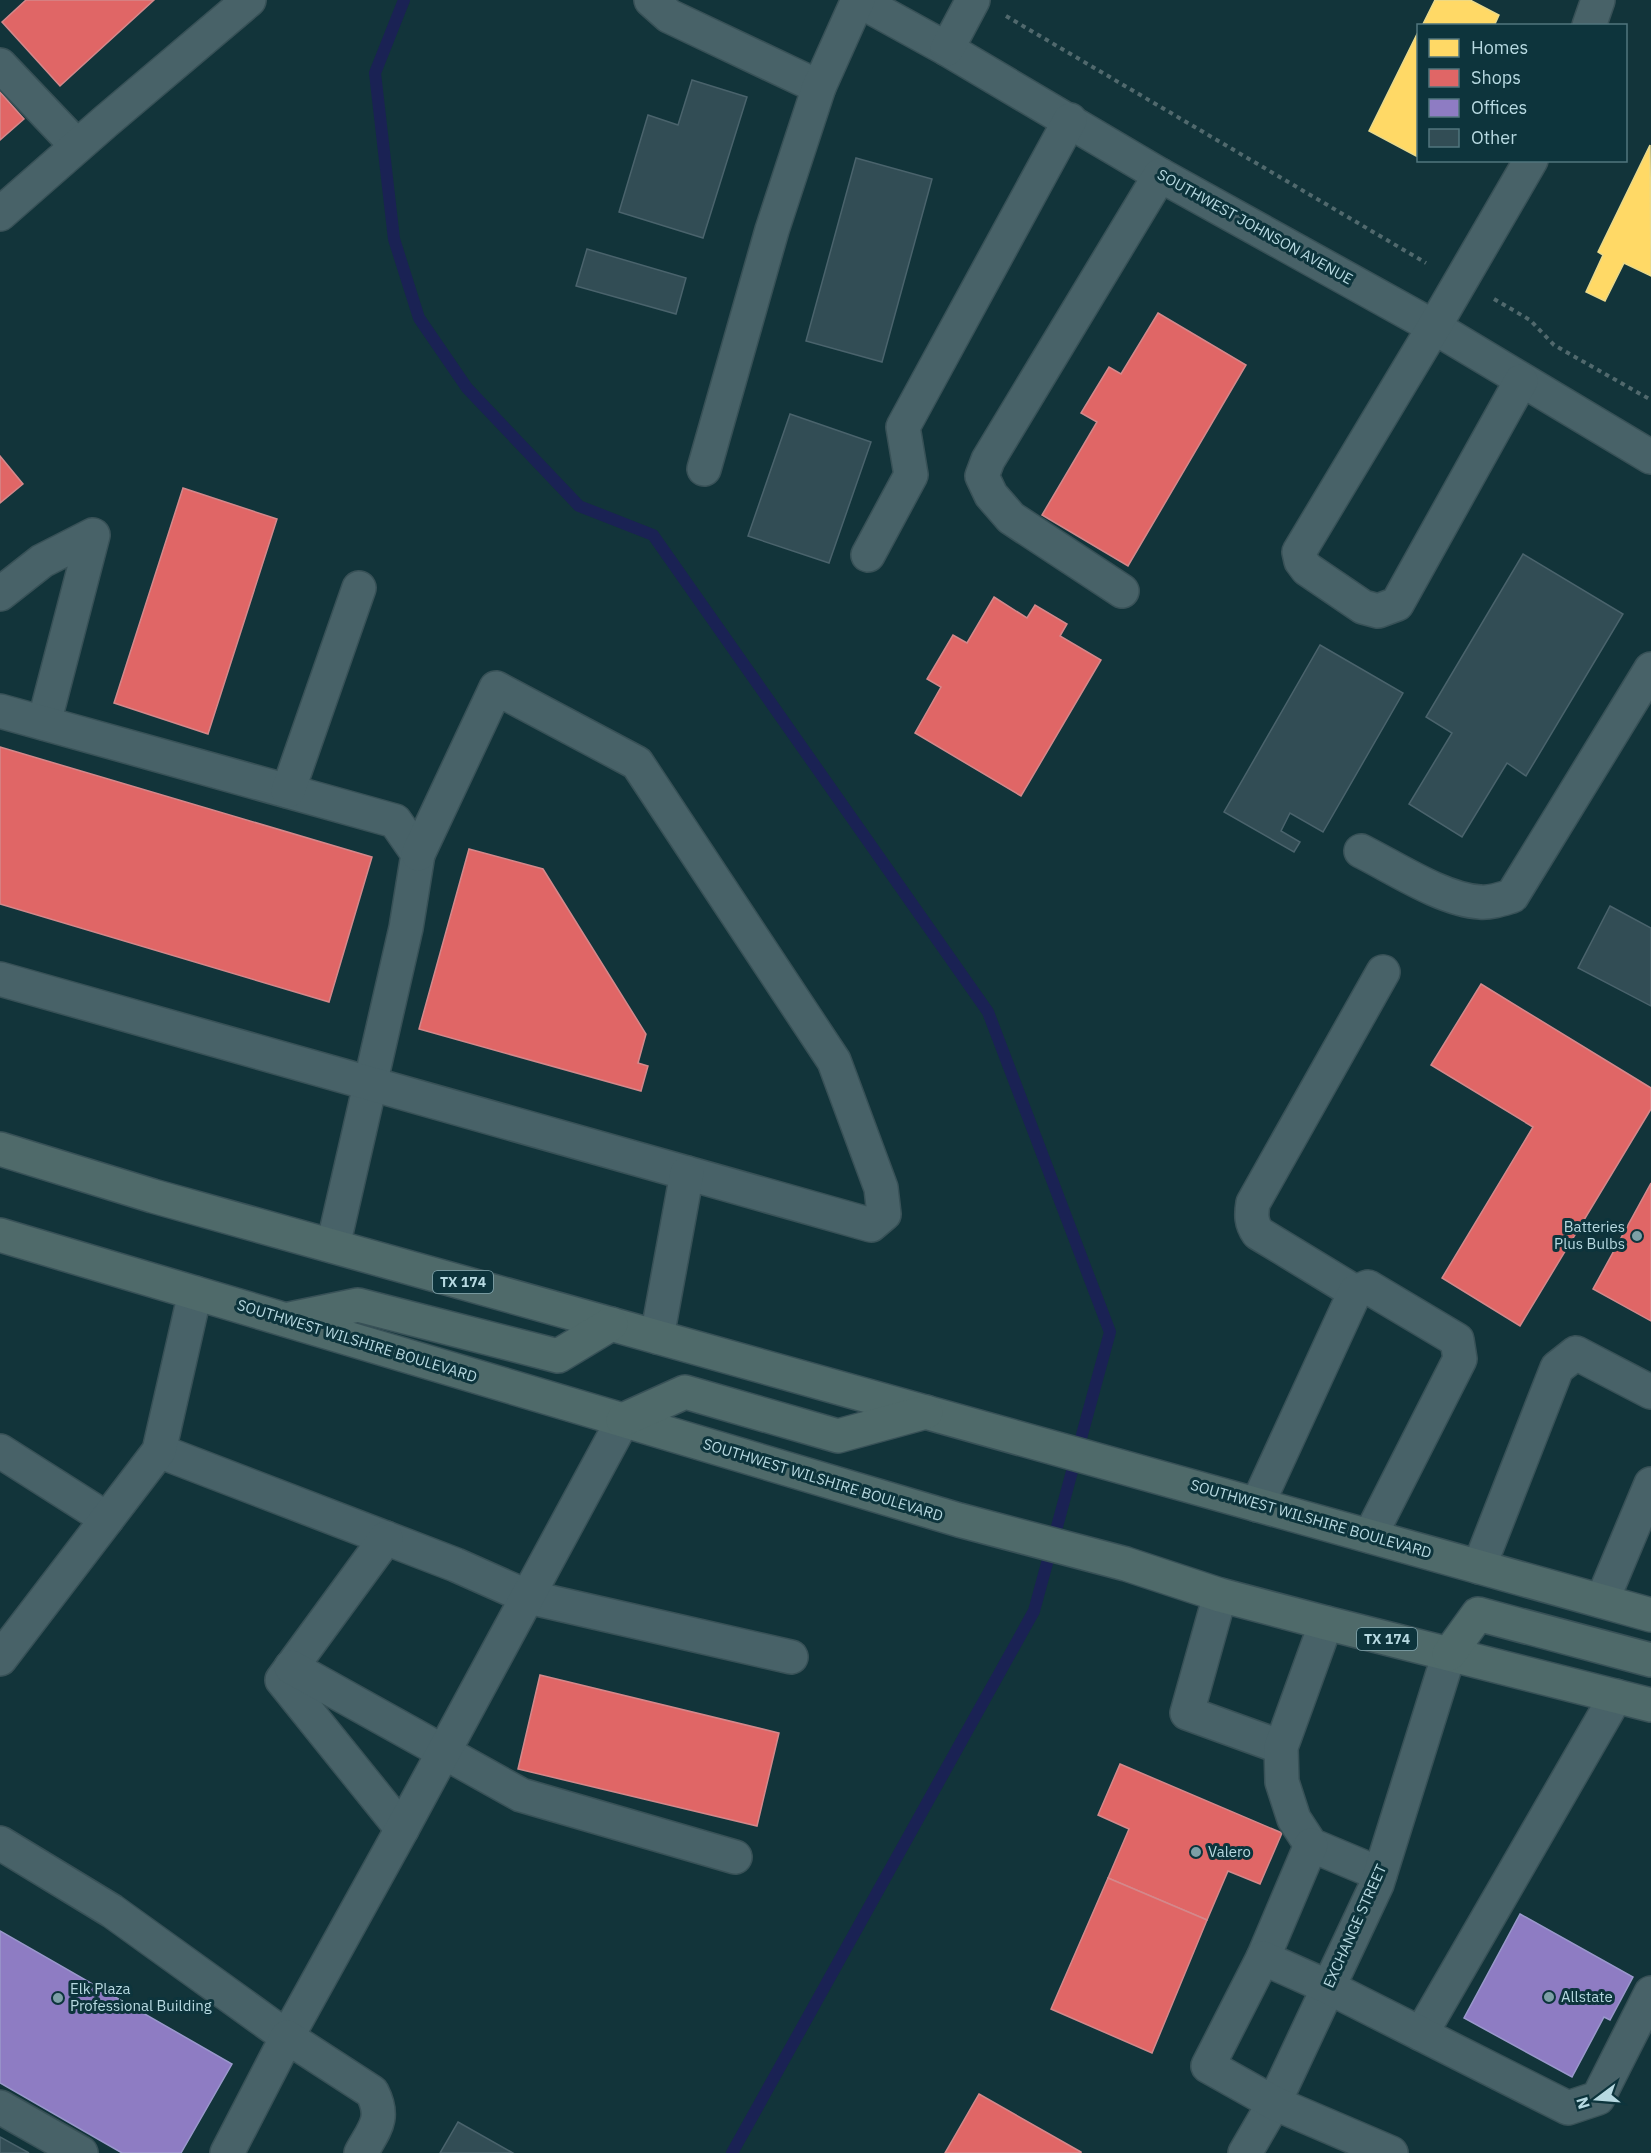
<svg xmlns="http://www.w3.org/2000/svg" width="1651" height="2153" font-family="'IBM Plex Sans',sans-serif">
<rect width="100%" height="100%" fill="#12343a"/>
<g fill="#ffd966" stroke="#e9d98b" stroke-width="1.5">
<polygon points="1435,0 1470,0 1499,15 1494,26 1422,26"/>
<polygon points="1418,32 1418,157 1369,131"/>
<polygon points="1650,145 1651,276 1624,263 1605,301 1586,292 1603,255 1598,252"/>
</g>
<g fill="#e06666" stroke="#d4888b" stroke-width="1.5">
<polygon points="26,0 154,0 60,86 2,22"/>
<polygon points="0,92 24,119 0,140"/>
<polygon points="1158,313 1246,365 1128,566 1042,515 1097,422 1081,413 1109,367 1121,374"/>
<polygon points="0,456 23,484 0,503"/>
<polygon points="183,488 277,519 208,734 114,703"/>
<polygon points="994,597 1027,618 1035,605 1067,624 1060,636 1101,660 1021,796 915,733 941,687 927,679 953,635 967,643"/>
<polygon points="0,747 372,857 329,1002 0,904"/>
<polygon points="469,849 543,869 646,1034 638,1063 648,1066 641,1091 419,1029"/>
<polygon points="1481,984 1651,1088 1651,1109 1520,1326 1442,1278 1533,1127 1431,1065"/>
<polygon points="1651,1183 1651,1321 1593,1289"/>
<polygon points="540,1675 779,1733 757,1826 518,1769"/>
<polygon points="1120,1764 1282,1833 1260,1884 1228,1871 1207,1920 1108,1878 1129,1829 1098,1815"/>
<polygon points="1108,1878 1207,1920 1152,2053 1051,2009"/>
<polygon points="979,2094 1081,2152 1081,2153 945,2153"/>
</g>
<g fill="#8e7cc3" stroke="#9a98cc" stroke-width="1.5">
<polygon points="1520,1914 1633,1977 1610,2020 1604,2017 1572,2077 1464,2018"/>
<polygon points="0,1931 232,2064 181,2153 122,2153 0,2083"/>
</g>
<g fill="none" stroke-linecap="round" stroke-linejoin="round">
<polyline stroke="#1a2254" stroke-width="12" points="404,0 375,73 394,239 419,318 467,388 579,506 653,535 988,1012 1110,1332 1034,1611 732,2153"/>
</g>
<g fill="#324d55" stroke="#4a636c" stroke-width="1.5">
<polygon points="692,80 747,97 703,238 619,212 648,115 678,125"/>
<polygon points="856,158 932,179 882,362 806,341"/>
<polygon points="587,249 686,278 676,314 576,286"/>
<polygon points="790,414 871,442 829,563 748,536"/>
<polygon points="1523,554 1623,614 1526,776 1507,763 1462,837 1409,804 1452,733 1426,717"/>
<polygon points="1320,645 1403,693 1323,832 1290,813 1281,831 1300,842 1294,852 1224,812"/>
<polygon points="1610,906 1651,928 1651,1006 1578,968"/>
<polygon points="458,2122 513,2153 440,2153"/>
<polygon points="0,2137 29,2153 0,2153"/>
</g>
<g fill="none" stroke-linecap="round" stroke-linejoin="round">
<defs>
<g id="minor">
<polyline points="651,0 669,16 819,87"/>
<polyline points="858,0 947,49 1160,175 1434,327 1651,457"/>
<polyline points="1589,26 1598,0"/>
<polyline points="947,49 973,0"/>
<polyline points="0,65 77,146"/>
<polyline points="0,214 105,122 249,0"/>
<polyline points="1521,381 1397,604 1378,611 1363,607 1307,569 1301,561 1299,552 1434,327 1531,160"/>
<polyline points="704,469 772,230 819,87 858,0"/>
<polyline points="868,555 911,475 903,427 1070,120"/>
<polyline points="1122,591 1011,518 991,495 982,476 988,460 1160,175"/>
<polyline points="0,594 42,561 93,535 44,723"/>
<polyline points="0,711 395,821 418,854 406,928 333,1246"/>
<polyline points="288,791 359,588"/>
<path d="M1361 851C1395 868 1443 900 1480 902 1491 903 1502 899 1512 896L1651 669"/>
<polyline points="0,979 871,1225 884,1214 881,1188 834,1061 637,763 496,688 418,854"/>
<path d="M1355 1292 1258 1233C1251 1223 1251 1215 1253 1203L1383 972"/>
<polyline points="657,1337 687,1173"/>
<polyline points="0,1451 107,1519"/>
<polyline points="159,1451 456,1565 528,1597 791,1657"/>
<polyline points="1257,1505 1355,1292 1368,1287 1457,1340 1460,1359 1370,1536"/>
<polyline points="386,1538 282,1680 402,1829"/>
<polyline points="1479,1567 1557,1368 1576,1353 1651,1392"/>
<polyline points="1220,1595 1187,1713 1281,1747"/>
<polyline points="1602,1601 1651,1484"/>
<polyline points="1326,1623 1281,1747 1282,1782 1294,1819 1311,1845 1380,1874"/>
<polyline points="0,1659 159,1451 195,1293"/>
<polyline points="291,1667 521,1795 735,1857"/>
<polyline points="0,1843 112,1911 287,2037 402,1829 623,1420"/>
<polyline points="1263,1958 1311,1845"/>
<polyline points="1421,2034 1616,1696"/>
<polyline points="0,2107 81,2153"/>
<path d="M227 2153 287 2037 372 2092C386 2119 374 2129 361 2153"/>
<polyline points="1245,2153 1274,2103 1377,1884 1449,1654"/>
<polyline points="1391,2153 1274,2103 1208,2066 1263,1958 1328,1987 1568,2108 1598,2098 1651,1993"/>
</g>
<g id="major">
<polyline points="0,1149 153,1196 1651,1615"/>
<polyline points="0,1235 959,1520 1126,1564 1220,1595 1326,1623 1651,1705"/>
<polyline points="290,1319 358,1305 558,1356 611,1324"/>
<polyline points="623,1420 685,1392 838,1436 926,1412"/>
<polyline points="1449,1654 1478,1614 1651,1660"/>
</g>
</defs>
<use href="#minor" stroke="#385157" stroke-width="36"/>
<use href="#major" stroke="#385157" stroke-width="36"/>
<g stroke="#51696d" stroke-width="4" stroke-dasharray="4.5 4.5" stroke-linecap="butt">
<polyline points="1006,16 1426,263"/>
<polyline points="1494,299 1530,320 1554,345 1651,400"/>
</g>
<use href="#minor" stroke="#486268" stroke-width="33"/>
<use href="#major" stroke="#4f6a6a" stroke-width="33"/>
</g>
<g fill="#7d9fa7" stroke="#0d343c" stroke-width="2">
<circle cx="1637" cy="1236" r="6"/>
<circle cx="1196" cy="1852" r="6"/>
<circle cx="1549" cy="1997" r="6"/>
<circle cx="58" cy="1998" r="6"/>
</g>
<g text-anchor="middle" stroke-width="6" stroke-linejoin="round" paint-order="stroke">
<g fill="#0d343c" stroke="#84a8b0" stroke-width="1.5">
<rect x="433" y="1271" width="60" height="22" rx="4.5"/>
<rect x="1357" y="1628" width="60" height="22" rx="4.5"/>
</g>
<g font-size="14" font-weight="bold" fill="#b7d9e1">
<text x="463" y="1287">TX 174</text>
<text x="1387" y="1644">TX 174</text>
</g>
<g font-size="15" fill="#b7d9e1" stroke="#0d343c">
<text transform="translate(1255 227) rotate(29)" y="5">SOUTHWEST JOHNSON AVENUE</text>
<text transform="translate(357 1341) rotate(17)" y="5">SOUTHWEST WILSHIRE BOULEVARD</text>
<text transform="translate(823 1480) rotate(17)" y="5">SOUTHWEST WILSHIRE BOULEVARD</text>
<text transform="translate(1311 1519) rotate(16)" y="5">SOUTHWEST WILSHIRE BOULEVARD</text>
<text transform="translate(1355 1926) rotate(-66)" y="5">EXCHANGE STREET</text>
</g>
<g font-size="15" fill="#b7d9e1" stroke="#0d343c" text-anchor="start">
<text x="1625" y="1232" text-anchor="end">Batteries<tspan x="1625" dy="17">Plus Bulbs</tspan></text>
<text x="1208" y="1857">Valero</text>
<text x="70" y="1994">Elk Plaza<tspan x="70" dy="17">Professional Building</tspan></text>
<text x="1561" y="2002">Allstate</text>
</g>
</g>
<rect x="1417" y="24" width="210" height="138" fill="#0d343c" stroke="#51767e" stroke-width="1.5"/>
<rect x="1429" y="39" width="30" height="18" fill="#ffd966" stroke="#51767e" stroke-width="1.5"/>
<text x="1471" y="54" font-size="18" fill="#b7d9e1">Homes</text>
<rect x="1429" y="69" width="30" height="18" fill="#e06666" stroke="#51767e" stroke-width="1.5"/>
<text x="1471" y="84" font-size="18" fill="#b7d9e1">Shops</text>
<rect x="1429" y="99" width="30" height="18" fill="#8e7cc3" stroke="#51767e" stroke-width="1.5"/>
<text x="1471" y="114" font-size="18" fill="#b7d9e1">Offices</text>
<rect x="1429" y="129" width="30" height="18" fill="#324d55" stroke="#51767e" stroke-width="1.5"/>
<text x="1471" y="144" font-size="18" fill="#b7d9e1">Other</text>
<g transform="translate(1597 2099) rotate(254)" stroke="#0d343c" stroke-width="4.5" paint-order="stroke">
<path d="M0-4.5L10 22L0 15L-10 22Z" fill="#b7d9e1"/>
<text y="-9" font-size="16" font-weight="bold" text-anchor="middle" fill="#b7d9e1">N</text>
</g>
</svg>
